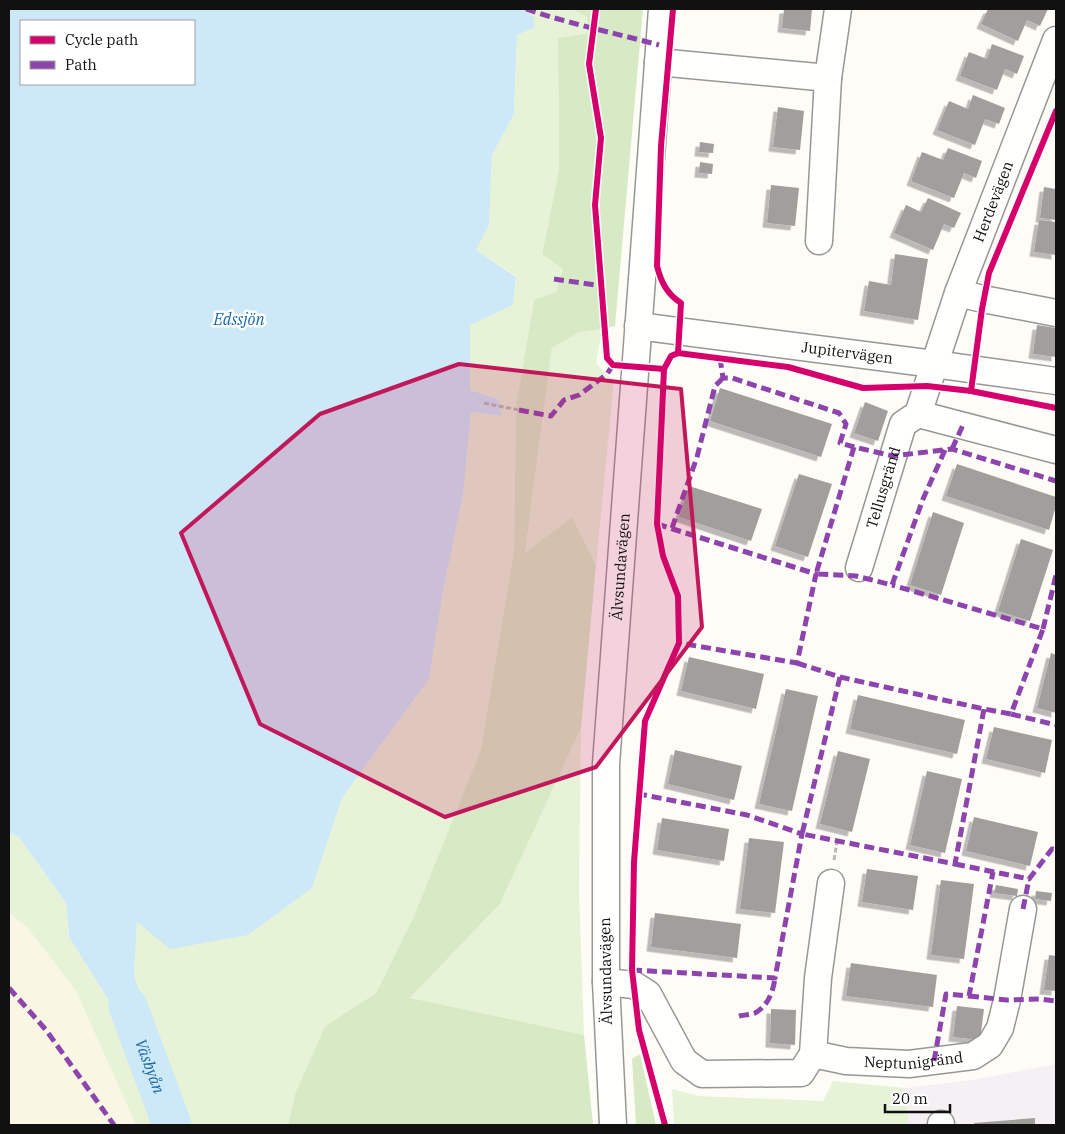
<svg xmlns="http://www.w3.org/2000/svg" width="1065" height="1134" font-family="'IBM Plex Serif',serif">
<defs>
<filter id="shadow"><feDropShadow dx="-4.5" dy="4.5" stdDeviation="0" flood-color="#0004"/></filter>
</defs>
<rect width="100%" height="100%" fill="#fdfcf7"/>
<polygon fill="#f5f0f3" points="1056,1064 1056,1125 909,1125 905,1088 972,1080"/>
<polygon fill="#f9f7e4" points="9,913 27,927 76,991 136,1125 9,1125"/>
<g fill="#e7f3d7">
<polygon points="522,9 572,9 587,17 588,33 558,38 559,169 542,253 563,269 556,292 534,301 516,406 514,552 481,749 414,916 376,993 325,1026 295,1094 288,1125 136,1125 76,991 27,927 9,913 9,833 19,837 66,903 69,937 115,1010 143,1002 134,976 137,922 312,888 342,798 429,679 443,591 463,495 471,412 501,416 498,399 470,390 470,325 513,305 516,276 475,250 489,225 492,155 514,114 517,35 533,16"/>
<polygon points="602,329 596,363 607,375 614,380 596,565 572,518 525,554 552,348 580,332"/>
<polygon points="581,728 579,890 584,1035 409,999 500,904"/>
<polygon points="833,1081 905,1088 909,1125 674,1125 672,1089 698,1096 823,1101"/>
</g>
<g fill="#d8eac5">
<polygon points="572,9 643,9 615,326 602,329 580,332 552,348 525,553 572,517 596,565 581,728 500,904 410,998 584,1035 593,1125 288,1125 295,1094 325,1026 376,993 414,916 481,749 514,552 516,406 534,300 556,292 563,269 542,254 559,169 558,38 588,33 587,17"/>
<polygon points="640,1054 656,1125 636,1125 632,1059"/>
</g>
<path fill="#cde8f7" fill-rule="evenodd" d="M9 9H522L533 16 535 27 517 35 514 114 492 155 489 225 476 250 516 277 513 305 470 325V390L498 399 502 416 471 412 463 495 443 591 429 679 342 798 312 888 248 935 170 949 137 922 134 976 143 1002 115 1010 69 937 66 903 19 837 9 833ZM21 21H194V84H21Z"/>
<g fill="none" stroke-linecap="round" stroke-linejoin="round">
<path stroke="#cde8f7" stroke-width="39" id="s1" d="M128 1006 172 1125"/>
</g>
<g fill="#a19f9c" filter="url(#shadow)">
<polygon points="784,9 812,9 810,31 782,28"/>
<polygon points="988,9 1048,9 1040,26 1027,20 1018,41 981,24"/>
<polygon points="992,44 1024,56 1017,74 1005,69 997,90 960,76 969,52 987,59"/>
<polygon points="973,95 1005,108 999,124 985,119 975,145 937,130 949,101 968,109"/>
<polygon points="778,107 804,111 800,150 773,147"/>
<polygon points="700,142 714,144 713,153 699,152"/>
<polygon points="948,148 982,161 976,178 964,173 954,198 911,181 922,152 943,160"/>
<polygon points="700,162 713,164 712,174 699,173"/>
<polygon points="771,185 799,188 795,226 767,223"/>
<polygon points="1044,187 1056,189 1056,220 1040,218"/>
<polygon points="928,198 961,213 954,228 944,224 933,250 894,233 906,205 921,212"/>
<polygon points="1039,220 1056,222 1056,255 1034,252"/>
<polygon points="895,254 928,259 918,320 864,311 869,281 891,285"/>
<polygon points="1037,325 1056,328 1056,357 1033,354"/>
<polygon points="720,388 832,424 821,457 710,421"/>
<polygon points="865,402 888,411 878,441 854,433"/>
<polygon points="957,464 1056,497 1056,506 1049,530 946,496"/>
<polygon points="799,474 832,484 808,557 775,546"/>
<polygon points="689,486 762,509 751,541 679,517"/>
<polygon points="933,512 964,523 941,595 910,585"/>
<polygon points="1021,539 1053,550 1030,621 998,611"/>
<polygon points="1051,653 1056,655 1056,713 1037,708"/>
<polygon points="689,657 764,674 756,709 681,691"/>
<polygon points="786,689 818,696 792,811 759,804"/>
<polygon points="858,695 965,720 957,754 850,729"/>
<polygon points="994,727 1052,740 1045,773 986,759"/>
<polygon points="675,750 742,766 734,800 668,784"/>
<polygon points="838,751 870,759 852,832 820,824"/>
<polygon points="927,771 962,779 945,853 910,845"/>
<polygon points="974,817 1038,832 1030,866 966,851"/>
<polygon points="662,818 729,829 724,861 657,850"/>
<polygon points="749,838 784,842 775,913 740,909"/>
<polygon points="867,869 918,876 913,910 862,902"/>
<polygon points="941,880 974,884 964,959 931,955"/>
<polygon points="996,885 1018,889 1017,896 994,893"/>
<polygon points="1036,891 1052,893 1051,901 1035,899"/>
<polygon points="655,913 741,924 737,958 651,947"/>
<polygon points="1049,955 1056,956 1056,991 1044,990"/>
<polygon points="851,963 937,975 933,1007 846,996"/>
<polygon points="957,1006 984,1009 980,1040 953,1037"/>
<polygon points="771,1009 796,1010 795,1045 770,1043"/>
<polygon points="1035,1118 1035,1125 975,1125 974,1123"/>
</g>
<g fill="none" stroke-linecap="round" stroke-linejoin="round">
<defs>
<g id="minor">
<polyline points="658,62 828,78 819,241"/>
<polyline points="828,78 838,9"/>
<polyline points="958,293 983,299 1056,313"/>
<path id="s2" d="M638 326 934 364 1056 381"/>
<polyline points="918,414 1056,450"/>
<path id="s3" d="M859 568 903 424 918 414 958 293 1056 40"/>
<path id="s4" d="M606 982 634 985 648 994 684 1061 702 1074 801 1073 813 1054 846 1061 909 1064 973 1056 990 1045 1000 1028 1007 1000 1023 909"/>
<polyline points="813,1054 818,978 831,883"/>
<polyline points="941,1124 941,1125"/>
<path id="s5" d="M613 1125 606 982V764L662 9"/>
</g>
</defs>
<use href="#minor" stroke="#979795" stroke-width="29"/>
<g stroke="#b9b9b8" stroke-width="3" stroke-dasharray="5 2.5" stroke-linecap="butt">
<polyline points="484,403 519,410"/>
<polyline points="834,860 837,842"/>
</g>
<use href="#minor" stroke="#fffffe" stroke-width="26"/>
<g stroke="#8e44ad" stroke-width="5" stroke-dasharray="10 5" stroke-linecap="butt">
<path d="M526 9C570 24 615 33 659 45"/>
<polyline points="554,279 603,286"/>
<polyline points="720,358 723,378 732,378 839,413 846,424 840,443 854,447"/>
<polyline points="519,410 551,416 564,400 579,395 607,374 613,365"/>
<polyline points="952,449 963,425"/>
<polyline points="945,450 923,499 892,585 856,576 816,574 854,447 893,456 952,449 1056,481"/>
<polyline points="657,524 816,574 797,663 679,643"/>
<polyline points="672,528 697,457 715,386 723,378"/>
<polyline points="1043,629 1056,575"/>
<polyline points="797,663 840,677 984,709 1011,714 1043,629 892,585"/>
<polyline points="840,677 802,834 955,864 984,709"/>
<polyline points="1011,714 1056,725"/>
<polyline points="955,864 1029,879 1052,849 1056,850"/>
<polyline points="1023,909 1029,879"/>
<polyline points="632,970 775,978 802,834 747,815 639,794"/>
<polyline points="9,988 46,1030 114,1125"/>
<polyline points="969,996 1007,1000 1039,999 1056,1001"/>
<path d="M739 1016C743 1015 750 1015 755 1013 768 1006 773 992 775 978"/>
<polyline points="934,1061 946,994 969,996 993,872"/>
</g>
<defs>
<g id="cycleway">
<polyline points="596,9 589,64 601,138 595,205 607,358 613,365 664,369"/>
<path d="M673 9 661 146 657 266C661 282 667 294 681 303L678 353"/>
<polyline points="971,391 982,309 989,273 1056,111"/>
<polyline points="665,1125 639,1030 632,970 634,862 645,721 679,643 678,596 663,556 657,524 664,369 671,356 678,353 788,367 863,388 927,386 971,391 1056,408"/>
</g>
</defs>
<use href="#cycleway" stroke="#fff" stroke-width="9"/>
<use href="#cycleway" stroke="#d6006c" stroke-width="6"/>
</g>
<path fill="#c2185b" fill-opacity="0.2" stroke="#c2185b" stroke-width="4" stroke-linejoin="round" d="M459 364 681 389 702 627 596 767 445 817 260 724 181 533 320 414Z"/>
<g text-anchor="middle" stroke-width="5" stroke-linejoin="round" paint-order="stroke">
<g font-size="15" fill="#111" stroke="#fff">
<text dy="5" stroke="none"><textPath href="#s3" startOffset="394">Herdevägen</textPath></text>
<text dy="5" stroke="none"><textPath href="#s2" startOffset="211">Jupitervägen</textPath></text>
<text dy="5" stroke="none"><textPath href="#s3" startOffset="84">Tellusgränd</textPath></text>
<text dy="5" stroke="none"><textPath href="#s5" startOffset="559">Älvsundavägen</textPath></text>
<text transform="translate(606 971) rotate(-91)" y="5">Älvsundavägen</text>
<text dy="5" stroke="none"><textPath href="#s4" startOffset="366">Neptunigränd</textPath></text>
</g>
<g font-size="16" font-style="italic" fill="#1768a6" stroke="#fff">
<text x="239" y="325">Edssjön</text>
<text dy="6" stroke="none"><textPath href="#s1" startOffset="64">Väsbyån</textPath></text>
</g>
</g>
<rect width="1065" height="1134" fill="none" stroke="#111111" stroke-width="20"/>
<rect x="20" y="20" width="175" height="65" fill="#ffffff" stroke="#a0a0a0"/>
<rect x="30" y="36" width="25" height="8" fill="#d6006c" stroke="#a0a0a0"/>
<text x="65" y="45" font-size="15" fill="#111111">Cycle path</text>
<rect x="30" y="61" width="25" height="8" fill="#8e44ad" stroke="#a0a0a0"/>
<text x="65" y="70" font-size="15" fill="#111111">Path</text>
<path d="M885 1104v8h65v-8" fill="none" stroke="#111111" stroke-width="2.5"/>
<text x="892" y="1104" font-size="15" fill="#111111" stroke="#ffffff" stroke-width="4" paint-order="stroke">20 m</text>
</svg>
